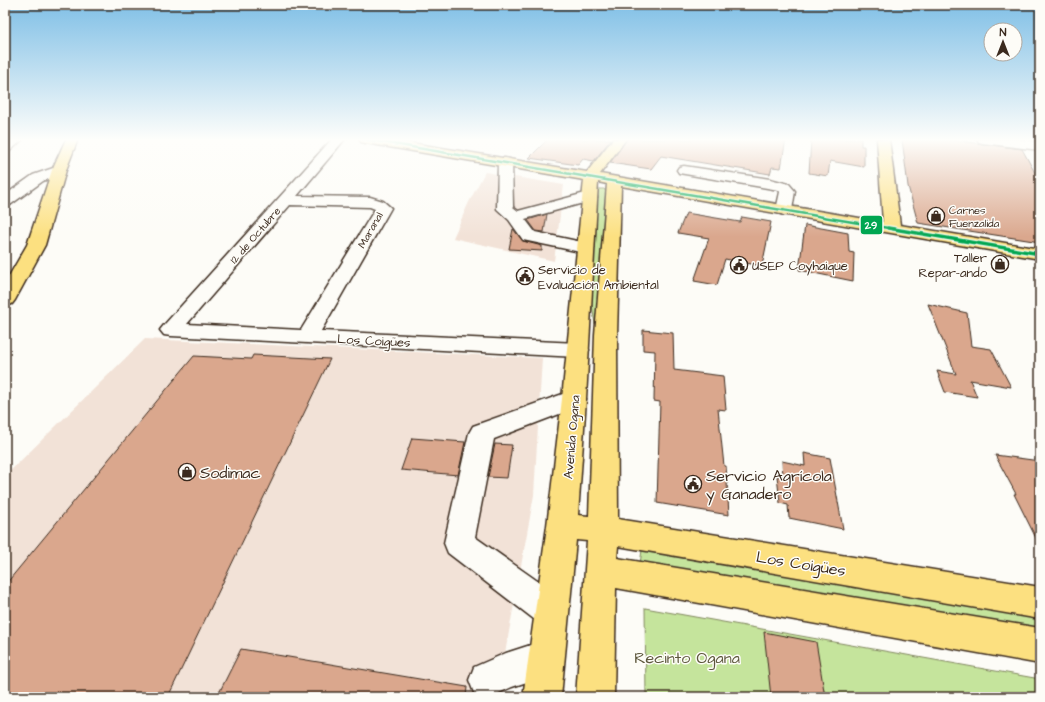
<svg xmlns="http://www.w3.org/2000/svg" width="1045" height="702" font-family="'Architects Daughter',sans-serif">
<rect width="100%" height="100%" fill="#fdfcf7"/>
<filter id="ink" filterUnits="userSpaceOnUse"><feTurbulence type="fractalNoise" baseFrequency=".025" numOctaves="2"/><feDisplacementMap in="SourceGraphic" scale="8" xChannelSelector="R" yChannelSelector="G"/><feConvolveMatrix kernelMatrix="1 2 1 2 8 2 1 2 1" color-interpolation-filters="sRGB"/></filter>
<g filter="url(#ink)">
<g fill="#f2e2d7">
<polygon points="485,172 564,185 554,261 453,238 469,202"/>
<polygon points="145,339 542,358 534,495 497,697 5,697 5,476"/>
</g>
<g fill="#c5e49c" stroke="#80875d">
<polygon points="597,189 604,189 606,192 603,228 598,324 595,324 590,292"/>
<polygon points="642,550 1040,618 1040,634 640,564"/>
<polygon points="645,608 1040,679 1040,697 646,697"/>
</g>
<g fill="#daa78d" stroke="#3b2a1e">
<polygon points="548,139 611,139 594,161 583,159 578,165 529,158"/>
<polygon points="627,139 786,139 781,168 772,167 770,174 661,156 651,169 610,163"/>
<polygon points="811,139 861,139 861,146 864,146 864,167 830,161 828,176 809,173"/>
<polygon points="902,139 944,139 1022,149 1040,182 1040,242 918,223 908,186"/>
<polygon points="686,213 740,222 742,217 771,222 762,266 725,259 717,285 694,281 709,238 678,233"/>
<polygon points="547,214 544,232 536,231 528,220"/>
<polygon points="805,225 848,233 849,252 854,253 853,281 799,270"/>
<polygon points="513,229 523,241 542,246 542,251 509,249"/>
<polygon points="928,304 967,313 971,346 991,349 1011,387 970,380 977,397 945,392 937,371 956,374"/>
<polygon points="643,330 673,333 674,370 723,376 726,410 718,409 724,466 726,466 729,515 657,503 660,402 654,401 655,351 643,350"/>
<polygon points="253,355 330,359 168,697 5,697 5,585 194,356 251,359"/>
<polygon points="412,438 465,442 458,475 401,470"/>
<polygon points="495,444 512,445 507,478 488,477"/>
<polygon points="804,453 830,458 843,529 789,518 788,505 780,503 777,476 783,477 782,461 805,466"/>
<polygon points="995,455 1040,461 1040,546 1014,494 1016,494"/>
<polygon points="764,632 816,642 825,697 771,697"/>
<polygon points="241,649 467,687 466,697 217,697"/>
</g>
<g fill="none" stroke-linecap="round" stroke-linejoin="round">
<defs>
<g id="minor">
<polygon points="9,139 23,139 10,151 5,152 5,142"/>
<path d="M332 139H345L297 196 370 197 383 201 391 208 321 331 578 343 586 345 589 350 586 355 578 357 171 336 164 335 160 330 164 325ZM290 205 370 207 375 209 301 330 187 324Z"/>
<polygon points="977,139 1014,139 1040,142 1040,150 983,143 979,142"/>
<polygon points="505,158 510,159 512,162 513,207 518,211 589,192 594,194 597,197 594,200 525,219 535,232 591,244 594,248 591,252 585,253 523,240 509,220 497,209 498,162 500,159"/>
<polygon points="59,166 64,167 66,170 64,173 43,181 10,205 5,207 5,195 33,175"/>
<polygon points="684,166 770,179 789,184 795,191 792,210 790,213 784,215 778,213 776,210 780,192 779,190 679,173 677,170 679,167"/>
<polygon points="574,390 583,393 586,399 583,405 494,439 475,537 563,599 568,611 563,623 551,627 539,623 448,553 444,543 469,433 473,426"/>
<polygon points="546,640 559,645 564,658 559,671 512,687 490,697 484,697 474,693 469,680 474,667 506,653"/>
</g>
<path id="major" d="M359 139H388L587 172 613 139H626L600 174 883 222 877 139H889L900 225 1040 249V259L621 186 617 335 618 519 1040 587V619L618 546 617 558 1040 628V664L616 588 614 697H576L587 541 576 540 561 697H523L547 526 562 399 584 180 365 143 361 142ZM598 182 607 184 595 335 589 516 578 515 586 399Z"/>
<polygon id="highway" points="66,139 78,139 66,170 45,245 15,300 12,304 5,306 5,283 27,245 52,170"/>
</defs>
<use href="#minor" stroke="#3b2a1e" stroke-width="3"/>
<use href="#major" stroke="#3b2a1e" stroke-width="3"/>
<use href="#highway" stroke="#3b2a1e" stroke-width="3"/>
<use href="#minor" fill="#fdfcf7" fill-rule="evenodd"/>
<use href="#major" fill="#fce080" fill-rule="evenodd"/>
<use href="#highway" fill="#fce080" fill-rule="evenodd"/>
<defs>
<polyline id="bus-1-far1" points="365,139 894,229"/>
<polyline id="bus-1" points="888,228 1040,254"/>
</defs>
<use href="#bus-1-far1" stroke="#fdfcf7" stroke-width="4.5"/>
<use href="#bus-1" stroke="#fdfcf7" stroke-width="6"/>
<use href="#bus-1-far1" stroke="#00a651" stroke-width="2.5"/>
<use href="#bus-1" stroke="#00a651" stroke-width="3.5"/>
</g>
</g>
<linearGradient id="sky" x2="0" y2="1"><stop stop-color="#7fbfe6"/><stop offset="0.59" stop-color="#fefefb"/><stop offset="1" stop-color="#fefefb" stop-opacity="0"/></linearGradient>
<rect width="1045" height="237" fill="url(#sky)"/>
<defs>
<symbol id="shop-ring" viewBox="-11 -11 22 22"><circle r="9.5" fill="#fdfcf7" stroke="#3b2a1e" stroke-width="1.5"/><path d="M-5-2.5h2.3a2.7 3.5 0 0 1 5.4 0H5L5.5 6h-11ZM-1.5-2.5h3a1.5 2.3 0 0 0-3 0Z" fill="#3b2a1e"/></symbol>
<symbol id="civic-ring" viewBox="-11 -11 22 22"><circle r="9.5" fill="#fdfcf7" stroke="#3b2a1e" stroke-width="1.5"/><path d="M-.6-6.5H3V-4.5H.6V-3L4-1V1h2V6H-6V1h2V-1L-.6-3ZM-1.2 2.5V6h2.4V2.5Z" fill="#3b2a1e"/></symbol>
</defs>
<g fill-rule="evenodd">
<use href="#shop-ring" x="926" y="206" width="20" height="20"/>
<use href="#shop-ring" x="990" y="254" width="20" height="20"/>
<use href="#civic-ring" x="729" y="255" width="20" height="20"/>
<use href="#civic-ring" x="515" y="266" width="20" height="20"/>
<use href="#shop-ring" x="177" y="462" width="20" height="20"/>
<use href="#civic-ring" x="683" y="474" width="20" height="20"/>
</g>
<g text-anchor="middle" stroke-width="3" stroke-linejoin="round" paint-order="stroke">
<g font-size="11" fill="#3b2a1e" stroke="#fdfcf7" text-anchor="start">
<text x="949" y="214">Carnes<tspan x="949" dy="13">Fuenzalida</tspan></text>
</g>
<g font-size="11" fill="#3b2a1e" stroke="#fdfcf7">
<text transform="translate(370 230) rotate(-60)" y="4">Maranal</text>
<text transform="translate(255 235) rotate(-49)" y="4">12 de Octubre</text>
</g>
<g font-size="13" fill="#3b2a1e" stroke="#fdfcf7" text-anchor="start">
<text x="987" y="262" text-anchor="end">Taller<tspan x="987" dy="15">Repar-ando</tspan></text>
<text x="752" y="270">USEP Coyhaique</text>
<text x="538" y="274">Servicio de<tspan x="538" dy="15">Evaluación Ambiental</tspan></text>
</g>
<g font-size="13" fill="#3b2a1e" stroke="#fdfcf7">
<text transform="translate(374 340) rotate(3)" y="5">Los Coigües</text>
<text transform="translate(571 437) rotate(-85)" y="5">Avenida Ogana</text>
</g>
<g font-size="16" fill="#3b2a1e" stroke="#fdfcf7" text-anchor="start">
<text x="200" y="478">Sodimac</text>
<text x="706" y="481">Servicio Agrícola<tspan x="706" dy="18">y Ganadero</tspan></text>
</g>
<g font-size="16" fill="#3b2a1e" stroke="#fdfcf7">
<text transform="translate(801 563) rotate(9)" y="6">Los Coigües</text>
</g>
<g font-size="16" fill="#5e583e" stroke="#fdfcf7">
<text x="687" y="663">Recinto Ogana</text>
</g>
</g>
<rect stroke="#fdfcf7" stroke-width="1.5" x="860" y="215" width="23" height="20" rx="4" fill="#00a651"/>
<g font-size="11" text-anchor="middle" font-weight="bold" fill="#fff">
<text x="871" y="229">29</text>
</g>
<rect width="1045" height="702" fill="none" stroke="#fdfcf7" stroke-width="20"/>
<rect x="10" y="10" width="1025" height="682" fill="none" stroke="#3b2a1e" stroke-width="1.5" filter="url(#ink)"/>
<g transform="translate(1003 42)"><circle r="19" fill="#fdfcf7" stroke="#afa8a0"/>
<path d="M0-3L7 15L0 10L-7 15Z" fill="#3b2a1e"/>
<text y="-6" font-size="11" font-weight="bold" text-anchor="middle" fill="#3b2a1e">N</text>
</g>
</svg>
